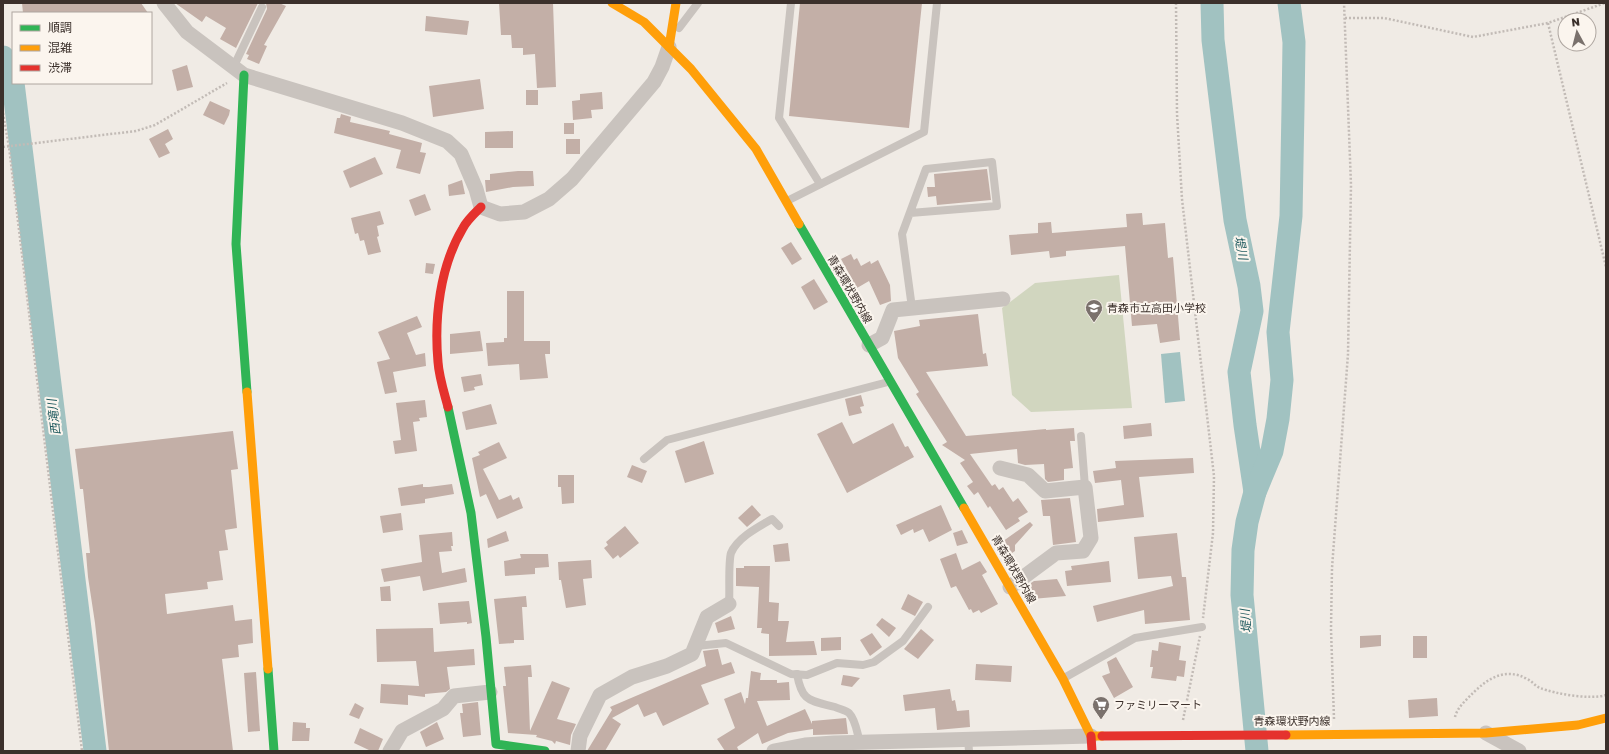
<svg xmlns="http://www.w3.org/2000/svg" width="1609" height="754" font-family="'Golos Text','Noto Sans JP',sans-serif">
<rect width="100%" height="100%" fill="#f0ebe5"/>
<polygon fill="#d1d6bf" points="1119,275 1132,408 1031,412 1012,395 1002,308 1035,283"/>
<polygon fill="#a1c2c1" points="1180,352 1185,401 1165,403 1161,354"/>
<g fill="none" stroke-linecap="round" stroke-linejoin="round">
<g stroke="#a1c2c1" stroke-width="23">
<polyline points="1212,3 1213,40 1235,220 1249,286 1252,311 1239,372 1245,425 1255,492"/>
<polyline points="3,57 13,80"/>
<polyline points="13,83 95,751"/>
<polyline points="1257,751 1242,595 1243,550 1247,522 1255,492 1272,451 1278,419 1282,380 1278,332 1291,216 1293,108 1294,42 1289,3"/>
</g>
</g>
<g fill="#c3afa7">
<polygon points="22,3 141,3 148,13 23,13"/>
<polygon points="175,3 258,3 236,48 220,39 226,28 206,16 202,22"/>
<polygon points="266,3 279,3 286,6 264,45 267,46 259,64 247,59 249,55 246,54 267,9"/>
<polygon points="499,3 553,3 556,87 537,88 535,54 523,55 523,48 512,48 511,35 501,35"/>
<polygon points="800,3 922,3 909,128 789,116"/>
<polygon points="426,16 469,21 467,35 425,31"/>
<polygon points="187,65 193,87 177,91 172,70"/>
<polygon points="480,79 484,109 433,117 429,86"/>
<rect x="526" y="90" width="12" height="15"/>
<polygon points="602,92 603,109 591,110 592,118 573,120 572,101 580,100 580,94"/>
<polygon points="210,101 230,110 229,115 224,125 203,115"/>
<polygon points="341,114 351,117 350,122 390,131 389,134 422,143 420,152 426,153 420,174 396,168 401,150 334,133 337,118 340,118"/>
<rect x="564" y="123" width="10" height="11"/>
<polygon points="168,129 173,139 165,144 170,153 159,158 149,139"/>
<polygon points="513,131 513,148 485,148 485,132"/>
<rect x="566" y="139" width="14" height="15"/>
<polygon points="375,157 383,174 350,188 343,171"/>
<polygon points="987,169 991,200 937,205 936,196 928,197 927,187 935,187 934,174"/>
<polygon points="518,171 533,171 534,186 513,187 486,192 485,180 490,180 490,174"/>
<polygon points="462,180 465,194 449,196 448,185"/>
<polygon points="425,194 431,210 415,216 409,200"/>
<polygon points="380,211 384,224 377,226 379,236 377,237 381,252 368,255 364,240 360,241 358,233 355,234 351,218"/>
<polygon points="1142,213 1143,225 1165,223 1168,258 1173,257 1180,340 1160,343 1157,324 1132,326 1125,246 1066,251 1066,256 1050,258 1049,251 1011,255 1009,235 1038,233 1038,223 1051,222 1052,233 1127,227 1126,214"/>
<polygon points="791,242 802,259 792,265 781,248"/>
<polygon points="851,254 854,260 857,258 861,266 870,261 871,264 878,260 890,285 891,301 880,305 869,281 857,288 841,259"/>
<polygon points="426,263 435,264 433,274 425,273"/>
<polygon points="814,279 828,302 814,310 801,287"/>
<polygon points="507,291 524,291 524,341 550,341 550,354 545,354 548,378 520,380 519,364 488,366 486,343 504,342 504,338 507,338"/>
<polygon points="978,314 983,354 986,353 988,366 926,372 966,436 1046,429 1046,430 1074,428 1075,441 1070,441 1073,468 1064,469 1064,480 1048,482 1045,479 1044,464 1025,465 1018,463 1017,449 970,454 992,486 995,484 999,490 1003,487 1013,502 1018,498 1028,512 1018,518 1020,521 1006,530 990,506 988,508 978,492 974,495 967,486 973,482 960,463 965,460 942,445 947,442 916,394 919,392 898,358 894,331 920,326 919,320"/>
<polygon points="417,316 422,327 407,333 416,355 425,353 426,366 393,372 397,392 385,394 377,362 390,359 378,332"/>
<polygon points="480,331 483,351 450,354 450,334"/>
<polygon points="481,374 483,385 474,387 475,390 464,392 461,377"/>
<polygon points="861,395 864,406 860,407 862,413 849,416 845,399"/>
<polygon points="425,400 427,417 419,418 420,421 413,422 417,451 395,454 393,441 401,440 396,403"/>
<polygon points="491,404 497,424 466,430 462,412"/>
<polygon points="842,422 853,444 893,423 905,447 908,446 914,457 847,493 817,434"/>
<polygon points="1151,423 1152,436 1124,439 1123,426"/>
<polygon points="233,431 238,469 231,470 237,528 225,530 228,550 219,551 223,580 207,582 208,589 165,594 167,614 233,605 235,621 252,619 253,643 238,645 239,657 222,659 233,751 109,751 95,623 88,577 86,553 90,553 83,489 80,489 75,449"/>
<polygon points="704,441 714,474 685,483 675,451"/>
<polygon points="499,442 507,458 483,469 499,500 511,495 513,500 519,497 523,508 497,519 486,494 480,497 472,458 480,455 478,452"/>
<polygon points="1193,458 1194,473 1139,477 1144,517 1098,522 1097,509 1124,505 1121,480 1095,483 1093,471 1116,468 1115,461"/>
<polygon points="632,465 647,471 642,483 627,477"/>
<polygon points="558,475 574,475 574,503 562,504 561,487 558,487"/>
<polygon points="423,484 423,487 429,487 452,484 454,494 425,499 425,503 401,506 398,488"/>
<polygon points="1070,498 1076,542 1053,545 1050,516 1043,516 1041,500"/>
<polygon points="752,505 761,515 747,527 738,518"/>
<polygon points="941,505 952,530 929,542 923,529 914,533 913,529 901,535 896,525"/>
<polygon points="401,513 403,530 383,533 380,516"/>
<polygon points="1030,522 1033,525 1015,545 1015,551 1006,557 999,544"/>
<polygon points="625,526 639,543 620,558 618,555 613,559 604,548 608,545 606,542"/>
<polygon points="962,530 968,543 957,546 953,533"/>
<polygon points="506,531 509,541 488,548 487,539"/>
<polygon points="452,532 453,546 451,546 452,551 439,552 442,573 465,568 467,582 423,591 420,576 384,582 381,569 422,562 419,535"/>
<polygon points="1177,533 1182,577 1186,577 1190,620 1145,624 1144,610 1097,622 1093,606 1173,586 1171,576 1138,579 1134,537"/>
<polygon points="788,543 790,561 775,562 773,545"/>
<polygon points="956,553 962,570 980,561 987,572 982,575 998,604 981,613 979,610 973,613 971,609 969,610 956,586 951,588 940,559"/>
<polygon points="520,554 548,554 549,567 535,568 535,574 505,576 504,561 521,558"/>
<polygon points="591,560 592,578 583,579 586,605 566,608 561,580 559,580 558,562"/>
<polygon points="1109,561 1111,582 1067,586 1065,571 1072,570 1071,566"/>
<polygon points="744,566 770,566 769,602 779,603 778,621 789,621 786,642 814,641 817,655 769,656 769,634 761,633 762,628 757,628 759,587 736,586 736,568 744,568"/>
<polygon points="1057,579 1066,596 1032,599 1031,583 1034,581"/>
<polygon points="390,586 391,601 381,601 380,587"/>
<polygon points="908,594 923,602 915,616 901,609"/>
<polygon points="526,596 527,607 522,607 524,640 514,640 514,643 499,644 494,599"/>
<polygon points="469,601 472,623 467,624 467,622 440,624 438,603"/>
<polygon points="731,616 735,629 718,633 715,623"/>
<polygon points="882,618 896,628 889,637 876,625"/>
<polygon points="433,628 434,652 474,649 475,665 447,667 450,689 446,692 425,694 425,697 408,695 408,705 380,703 381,684 419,686 416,661 377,662 376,629"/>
<polygon points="921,629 934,640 918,659 904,649"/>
<polygon points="872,633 882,647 870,656 860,640"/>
<polygon points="1381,635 1381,646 1360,648 1360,636"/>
<rect x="1413" y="636" width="14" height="22"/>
<polygon points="841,637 841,650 821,651 821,638"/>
<polygon points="1159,642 1181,646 1179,660 1186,661 1184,677 1177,676 1176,681 1151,678 1153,667 1150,667 1152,650 1158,651"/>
<polygon points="718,649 722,665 731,662 735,673 701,685 709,704 663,726 656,712 644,717 638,704 612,718 621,724 605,751 587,751 612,710 610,707 706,666 703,651"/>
<polygon points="1116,657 1133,687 1114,698 1102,676 1110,673 1107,662"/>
<polygon points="976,664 1012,666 1011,682 975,680"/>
<polygon points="531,665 532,677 528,677 530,731 552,681 570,688 557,719 576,724 571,735 570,745 556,741 555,744 552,741 536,737 537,735 508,733 503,686 506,686 504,667"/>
<polygon points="751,671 761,673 760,680 777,680 777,683 789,682 790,700 757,701 767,726 805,709 812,724 812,721 846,718 848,734 813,735 813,729 788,733 762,744 758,733 737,747 739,751 725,751 717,739 735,728 724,699 741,692 745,704 746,698 748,698"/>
<polygon points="256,672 260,731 248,732 244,673"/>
<polygon points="843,675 850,676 860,678 852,687 841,685"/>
<polygon points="950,689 952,701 955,700 957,711 969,710 970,727 937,730 935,708 905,711 903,695"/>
<polygon points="1437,698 1438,716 1409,718 1408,700"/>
<polygon points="478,702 481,735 463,737 460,713 463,713 462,704"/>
<polygon points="355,703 364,708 359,719 349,715"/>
<polygon points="293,722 306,723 306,728 310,728 309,741 292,741"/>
<polygon points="437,722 444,739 426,747 420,732"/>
<polygon points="360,728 383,739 378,751 371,751 354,743"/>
</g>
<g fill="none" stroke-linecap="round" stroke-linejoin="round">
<g stroke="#c2bbb6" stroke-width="2.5" stroke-dasharray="2 2" stroke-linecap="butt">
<polyline points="1176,3 1177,114 1182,199 1214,476 1213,533 1203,618"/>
<polyline points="1345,18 1384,18 1473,37 1548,23 1605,3"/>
<polyline points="1548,23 1606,267"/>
<polyline points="3,113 9,147 82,751"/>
<polyline points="3,147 136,131 155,125 227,83"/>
<path d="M1455 717C1457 708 1466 700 1473 693 1488 678 1506 667 1527 679 1532 681 1535 686 1540 688 1556 694 1590 700 1606 695"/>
<polyline points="1334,719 1331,629 1332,568 1348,354 1351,185 1344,3"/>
<polyline points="1183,720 1200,636"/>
</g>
<g stroke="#c9c3be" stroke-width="8">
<polyline points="791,3 779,118 820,184"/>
<polyline points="679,28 698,3"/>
<polyline points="234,66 262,7"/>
<polyline points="787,201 924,132 937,3"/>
<polyline points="910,213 997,206 992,162 926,169 902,234 912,308"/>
<polyline points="1081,436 1085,487"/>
<polyline points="644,459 667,440 888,382"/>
<path d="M729 604C730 592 728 563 731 553 737 538 758 527 772 519L779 526"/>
<polyline points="696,646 726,643 791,674 807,675 837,663 863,665 874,662 903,641 928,607"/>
<path d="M797 674C802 702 809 700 835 707 839 709 846 710 849 713 856 720 857 734 860 742"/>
<polyline points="1064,678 1135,638 1202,627"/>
<polyline points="968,739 969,751"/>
</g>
<g stroke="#c9c3be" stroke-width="15">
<polyline points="164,3 187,32 244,75 402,123 447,141 461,154 476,189 481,207 500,214 524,212 549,199 572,179 654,82 662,67 669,47"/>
<polyline points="869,345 882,338 893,310 1003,299"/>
<polyline points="1000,468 1028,475 1045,491 1085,487 1091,538 1083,551 1056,553 1010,587"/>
<polyline points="1486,733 1519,751"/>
<polyline points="390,751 402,731 443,709 454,696 490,692"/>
<polyline points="578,751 580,736 600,695 632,677 667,666 692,654 707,617 729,604"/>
<polyline points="774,751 805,745 834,743 1091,736"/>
</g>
<g stroke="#30b455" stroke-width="9">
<polyline points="244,75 236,244 247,392"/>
<polyline points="799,224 964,508"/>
<polyline points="448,407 471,513 486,637 496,744 545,751"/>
<polyline points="268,669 274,751"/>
</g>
<g stroke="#ff9f0a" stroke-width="9">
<polyline points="612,3 644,22 691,69 756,149 799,224"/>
<polyline points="669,47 676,3"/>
<polyline points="247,392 268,669"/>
<polyline points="964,508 1063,679 1091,736 1102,736"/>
<polyline points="1286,735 1486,733 1578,725 1606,718"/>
</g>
<g stroke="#e5322d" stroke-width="9">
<path d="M448 407C444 392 439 377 438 362 434 318 440 266 463 228 467 220 475 213 481 207"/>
<polyline points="1091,736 1092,751"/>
<polyline points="1102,736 1286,735"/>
</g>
</g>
<defs>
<symbol id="school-pin" viewBox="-11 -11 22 30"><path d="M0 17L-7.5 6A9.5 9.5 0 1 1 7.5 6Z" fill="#7a716c" stroke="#fbf5ee"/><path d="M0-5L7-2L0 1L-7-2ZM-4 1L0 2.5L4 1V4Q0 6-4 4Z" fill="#fff"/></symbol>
<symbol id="supermarket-pin" viewBox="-11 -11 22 30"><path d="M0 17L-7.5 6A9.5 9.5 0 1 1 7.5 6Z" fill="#7a716c" stroke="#fbf5ee"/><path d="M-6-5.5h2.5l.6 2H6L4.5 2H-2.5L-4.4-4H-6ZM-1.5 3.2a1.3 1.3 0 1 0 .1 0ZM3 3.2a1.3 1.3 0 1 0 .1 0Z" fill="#fff"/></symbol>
</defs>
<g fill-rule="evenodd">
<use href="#school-pin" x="1084" y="298" width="20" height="27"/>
<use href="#supermarket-pin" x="1091" y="695" width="20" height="27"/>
</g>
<g text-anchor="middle" stroke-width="4" stroke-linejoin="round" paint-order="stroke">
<g font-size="11" fill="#3b302b" stroke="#fbf5ee">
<text transform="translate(850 289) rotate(60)" y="4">青森環状野内線</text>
<text transform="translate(1014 569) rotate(60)" y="4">青森環状野内線</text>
<text x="1292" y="725">青森環状野内線</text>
</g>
<g font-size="11" fill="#3b302b" stroke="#fbf5ee" text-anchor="start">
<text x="1107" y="312">青森市立高田小学校</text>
<text x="1114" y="709">ファミリーマート</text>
</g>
<g font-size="12" font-style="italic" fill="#1f5a5e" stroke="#fbf5ee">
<text transform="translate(1241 248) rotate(79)" y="4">堤川</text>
<text transform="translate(54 417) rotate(-97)" y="4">西滝川</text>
<text transform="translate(1246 621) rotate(-95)" y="4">堤川</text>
</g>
</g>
<rect width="1609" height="754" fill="none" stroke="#3b302b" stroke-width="8"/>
<rect x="12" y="12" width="140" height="72" fill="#fbf5ee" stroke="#aea6a0"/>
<rect x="20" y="25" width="20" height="6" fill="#30b455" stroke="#aea6a0"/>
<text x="48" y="32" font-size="12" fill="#3b302b">順調</text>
<rect x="20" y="45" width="20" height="6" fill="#ff9f0a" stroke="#aea6a0"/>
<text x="48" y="52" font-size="12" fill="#3b302b">混雑</text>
<rect x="20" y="65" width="20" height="6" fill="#e5322d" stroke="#aea6a0"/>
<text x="48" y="72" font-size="12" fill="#3b302b">渋滞</text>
<g transform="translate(1577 32) rotate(353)"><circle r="19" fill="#fbf5ee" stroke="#aea6a0"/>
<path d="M0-3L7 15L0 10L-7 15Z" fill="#7a716c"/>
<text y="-6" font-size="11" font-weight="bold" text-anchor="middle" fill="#3b302b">N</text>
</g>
</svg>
